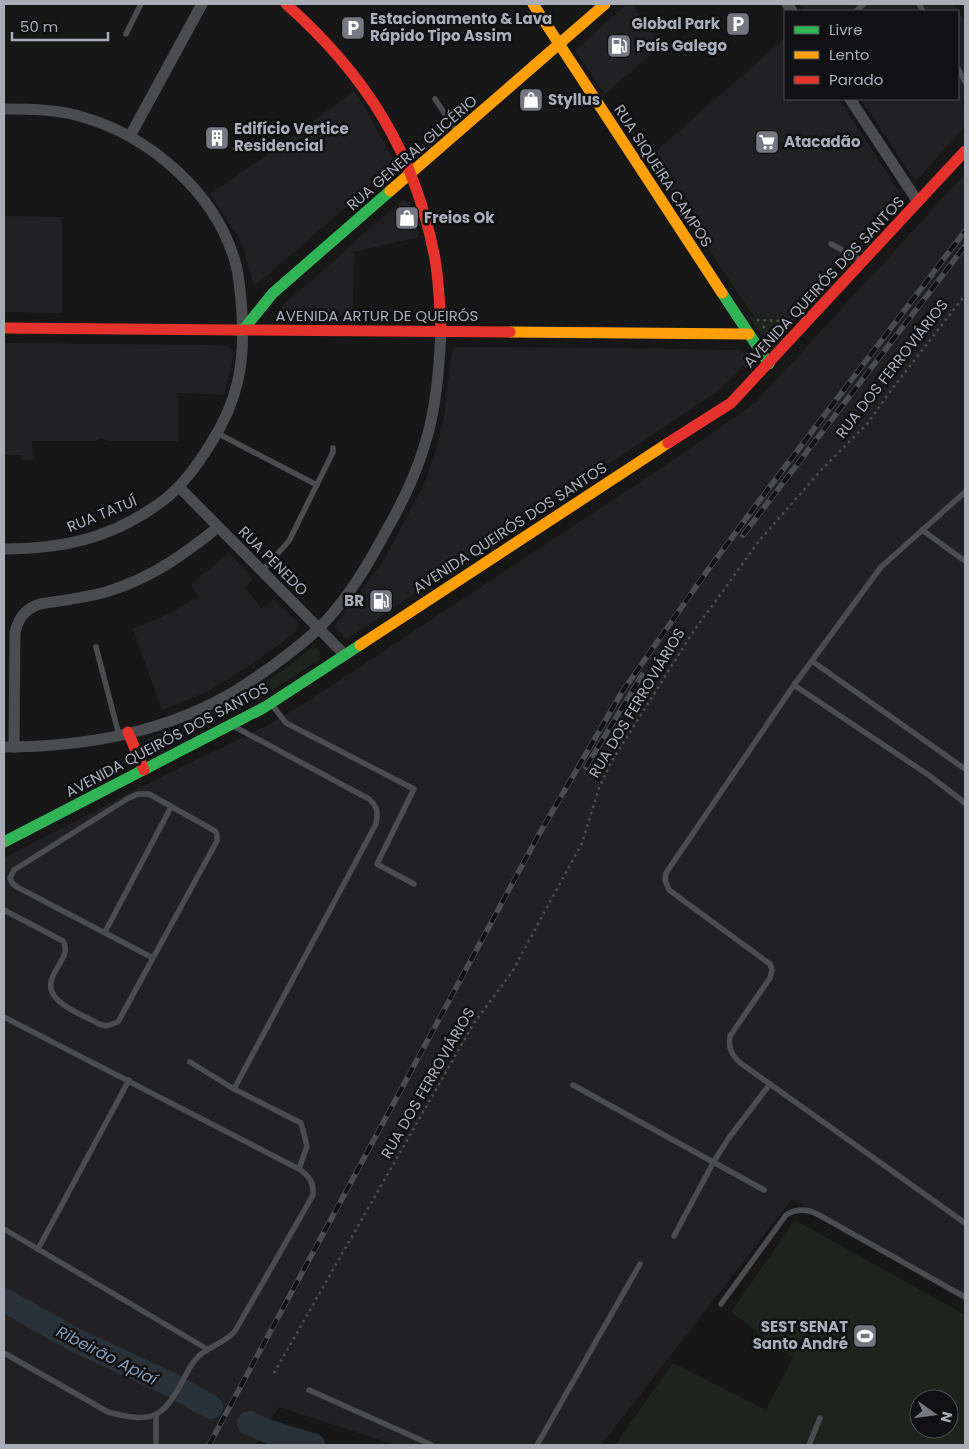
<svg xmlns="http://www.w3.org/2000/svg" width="969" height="1449" font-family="Poppins,sans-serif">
<rect width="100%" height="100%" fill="#171717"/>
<g fill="#212123">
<polygon points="627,4 632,4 661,46 605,94 575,50"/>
<polygon points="799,4 954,4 965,22 965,101 962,104 965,106 965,126 917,180 913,178 861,99 958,99 958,11 804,11"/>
<polygon points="785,38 785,99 839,99 900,193 899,199 789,319 754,317 648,158"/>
<polygon points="354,91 362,102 392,157 392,163 365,191 257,284 253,283 246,256 239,238 210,194 285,142"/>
<polygon points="965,174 965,1302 792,1199 601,1445 395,1445 279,1407 259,1437 256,1444 260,1445 4,1445 4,858 153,781 264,727 302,705 676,458 755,403"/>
<polygon points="402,200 410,202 419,237 354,252 353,316 277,315 277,311"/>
<polygon points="4,216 62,217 62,313 4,312"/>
<polygon points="4,343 203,345 227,346 234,352 224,395 178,393 178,441 108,441 101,438 95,441 32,441 33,460 22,460 22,455 4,455"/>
<polygon points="457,347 627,348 739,350 744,353 748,360 747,363 721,389 347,639 334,627 384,560 426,480 437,447 444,416 452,351"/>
<polygon points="229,553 253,579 245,588 262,609 273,599 298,623 296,632 252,664 207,692 162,710 133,629 166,615 198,597 191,584"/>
</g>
<g fill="#1d241e" fill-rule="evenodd">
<polygon points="749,317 797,319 770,347"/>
<path d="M312 647 319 649 320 654 319 660 277 687 156 748H151L147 741 149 738C208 717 265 688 312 647Z"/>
<path d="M795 1220 965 1315V1445H615L673 1363 766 1410 793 1358 731 1312ZM919 1399H949V1429H919Z"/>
</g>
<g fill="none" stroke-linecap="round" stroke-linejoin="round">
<g stroke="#2a3239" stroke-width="24">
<polyline points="4,1300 75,1340 170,1384 211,1407"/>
<polyline points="249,1423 269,1432 313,1445"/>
</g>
<g stroke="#4d4e52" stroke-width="2.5" stroke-dasharray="2.5 4" stroke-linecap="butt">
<polyline points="757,320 786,321"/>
<polyline points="763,326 769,336"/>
<polyline points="274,1373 474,1023 512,972 582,843 599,788 610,764 691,635 759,541 823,468 868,423 889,393 965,295"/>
</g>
<g stroke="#4b4c50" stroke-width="5.5">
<polyline points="919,4 923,11"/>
<polyline points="856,11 864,4"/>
<polyline points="126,34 141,4"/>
<polyline points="958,69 965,82"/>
<polyline points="435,99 456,131"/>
<polyline points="831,244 859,259"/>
<polyline points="217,433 317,485"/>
<path d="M965 492 881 567 794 685 666 873 665 880 669 890 770 964 772 970 770 978 730 1036C728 1048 731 1053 739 1062L965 1223"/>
<polyline points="922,530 965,561"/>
<polyline points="262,571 289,541 333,452 333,448"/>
<polyline points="96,647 119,735"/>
<polyline points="812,661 965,769"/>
<polyline points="794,685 930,776 965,803"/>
<polyline points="272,705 286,723 414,789 377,864 414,884"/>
<path d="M4 910 63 941C75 959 37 977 56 998 65 1009 87 1017 99 1024L106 1026 118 1022 217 841V834L215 831 149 794H138L127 799 14 870 10 878 12 883 17 887 153 958"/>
<polyline points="105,932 171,807"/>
<path d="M4 1017 299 1169C309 1176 314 1182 313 1195L235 1331C224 1344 208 1346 197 1358 190 1365 186 1375 181 1384 161 1422 147 1422 108 1412L4 1353"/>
<polyline points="190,1062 234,1089 301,1123 307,1146 299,1169"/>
<polyline points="573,1085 764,1190"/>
<path d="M234 1089 376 824C378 813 378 807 369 799L235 727"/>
<polyline points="4,1229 207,1349"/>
<polyline points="674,1236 713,1163 728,1139 770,1084"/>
<polyline points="38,1249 129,1080"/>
<path d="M721 1304 786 1215C797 1208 808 1209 819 1215L965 1297"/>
<polyline points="309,1390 432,1445"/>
<polyline points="156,1445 156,1416"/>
<polyline points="537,1445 640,1264"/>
<polyline points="809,1445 820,1418"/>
</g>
<g stroke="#4b4c50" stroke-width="11">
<polyline points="787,4 792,11"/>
<polyline points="850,99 918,202"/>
<path d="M4 109C29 109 54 109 79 116 149 135 217 193 236 265 240 281 241 298 242 314 245 363 238 401 211 443 197 466 180 490 157 505 109 539 61 549 4 549"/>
<polyline points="130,136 202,4"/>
<polyline points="179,487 345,655"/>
<path d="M4 747C81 747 162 733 230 694 244 686 258 676 271 667 287 655 304 643 318 629 346 602 367 567 385 533 401 505 415 478 424 447 436 411 439 370 441 331"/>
<path d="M14 747 15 632C19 617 25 609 40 604 63 600 87 598 109 591 151 578 185 554 218 527"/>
</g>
<g stroke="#30b455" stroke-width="11">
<polyline points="722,293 769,364"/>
<polyline points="237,330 243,330 273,293 390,191"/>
<polyline points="4,842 265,707 360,645"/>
</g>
<g stroke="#ff9f0a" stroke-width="11">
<polyline points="533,4 722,293"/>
<polyline points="390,191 605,4"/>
<polyline points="510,332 749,334"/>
<polyline points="360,645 668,443"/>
</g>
<g stroke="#e5322d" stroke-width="11">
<path d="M286 4C366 75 415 152 435 259 439 282 440 307 441 331"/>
<polyline points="4,328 237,330"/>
<polyline points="243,330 510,332"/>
<polyline points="668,443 731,403 965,151"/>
<polyline points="128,732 144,770"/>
</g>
<defs>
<g id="rail">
<polyline points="743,535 965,246"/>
<polyline points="586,767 642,675"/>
<polyline points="209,1445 538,836 622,692 705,574 756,505 965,231"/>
</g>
</defs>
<use href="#rail" stroke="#4b4c4f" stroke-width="5.5"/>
<use href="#rail" stroke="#111113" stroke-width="4" stroke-dasharray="11" stroke-linecap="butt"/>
</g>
<defs>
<symbol id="parking-square" viewBox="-11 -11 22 22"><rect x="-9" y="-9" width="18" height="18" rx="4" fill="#757880" stroke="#111113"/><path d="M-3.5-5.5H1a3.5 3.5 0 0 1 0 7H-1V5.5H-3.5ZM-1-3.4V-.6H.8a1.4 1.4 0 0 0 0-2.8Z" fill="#fff"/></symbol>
<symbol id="fuel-square" viewBox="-11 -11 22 22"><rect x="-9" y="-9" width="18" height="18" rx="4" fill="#757880" stroke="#111113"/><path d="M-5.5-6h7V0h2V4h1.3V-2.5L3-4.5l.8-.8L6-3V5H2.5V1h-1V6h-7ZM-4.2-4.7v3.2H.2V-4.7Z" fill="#fff"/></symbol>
<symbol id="shop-square" viewBox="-11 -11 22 22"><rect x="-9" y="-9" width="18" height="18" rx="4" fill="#757880" stroke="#111113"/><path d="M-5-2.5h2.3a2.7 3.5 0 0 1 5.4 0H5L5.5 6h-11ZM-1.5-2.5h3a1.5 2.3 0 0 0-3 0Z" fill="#fff"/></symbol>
<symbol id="building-square" viewBox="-11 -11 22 22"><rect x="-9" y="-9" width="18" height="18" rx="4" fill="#757880" stroke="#111113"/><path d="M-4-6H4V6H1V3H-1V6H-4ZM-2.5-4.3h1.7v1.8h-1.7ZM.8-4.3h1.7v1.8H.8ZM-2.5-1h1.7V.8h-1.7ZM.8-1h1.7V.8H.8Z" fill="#fff"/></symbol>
<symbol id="supermarket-square" viewBox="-11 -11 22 22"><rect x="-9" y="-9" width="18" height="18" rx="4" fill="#757880" stroke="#111113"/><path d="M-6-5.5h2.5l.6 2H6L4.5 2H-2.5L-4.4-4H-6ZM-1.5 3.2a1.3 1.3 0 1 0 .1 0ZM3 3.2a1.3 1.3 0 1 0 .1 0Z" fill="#fff"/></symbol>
<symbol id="stadium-square" viewBox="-11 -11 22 22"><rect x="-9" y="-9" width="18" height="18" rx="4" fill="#757880" stroke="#111113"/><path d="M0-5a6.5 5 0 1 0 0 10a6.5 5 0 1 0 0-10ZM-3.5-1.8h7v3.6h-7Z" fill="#fff"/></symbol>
</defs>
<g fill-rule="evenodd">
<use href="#parking-square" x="724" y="10" width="28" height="28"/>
<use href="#parking-square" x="339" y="14" width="28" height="28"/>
<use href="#fuel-square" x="605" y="32" width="28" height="28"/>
<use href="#shop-square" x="517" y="86" width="28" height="28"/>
<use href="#building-square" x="203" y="124" width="28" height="28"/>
<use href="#supermarket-square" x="753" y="128" width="28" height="28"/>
<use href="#shop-square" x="393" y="204" width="28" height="28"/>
<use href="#fuel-square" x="367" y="587" width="28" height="28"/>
<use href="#stadium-square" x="851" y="1322" width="28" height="28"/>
</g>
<g text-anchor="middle" stroke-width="5" stroke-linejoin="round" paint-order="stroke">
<g font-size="15" font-weight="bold" fill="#a8adb8" stroke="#111113" text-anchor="start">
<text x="370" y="24">Estacionamento &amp; Lava<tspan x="370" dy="17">Rápido Tipo Assim</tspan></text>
<text x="720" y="29" text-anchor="end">Global Park</text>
<text x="636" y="51">País Galego</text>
<text x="548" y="105">Styllus</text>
<text x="234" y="134">Edifício Vertice<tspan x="234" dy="17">Residencial</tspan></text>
<text x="784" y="147">Atacadão</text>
<text x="424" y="223">Freios Ok</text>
<text x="364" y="606" text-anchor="end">BR</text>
<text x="848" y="1332" text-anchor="end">SEST SENAT<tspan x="848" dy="17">Santo André</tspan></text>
</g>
<g font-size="15" fill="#a8adb8" stroke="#111113">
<text transform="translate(412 153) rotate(-41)" y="5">RUA GENERAL GLICÉRIO</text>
<text transform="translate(663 176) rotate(57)" y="5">RUA SIQUEIRA CAMPOS</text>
<text transform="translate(824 282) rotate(-47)" y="5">AVENIDA QUEIRÓS DOS SANTOS</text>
<text x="377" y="321">AVENIDA ARTUR DE QUEIRÓS</text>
<text transform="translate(892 369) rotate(-52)" y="5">RUA DOS FERROVIÁRIOS</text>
<text transform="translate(102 514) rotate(-22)" y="5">RUA TATUÍ</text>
<text transform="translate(510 528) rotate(-33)" y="5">AVENIDA QUEIRÓS DOS SANTOS</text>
<text transform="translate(273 561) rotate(45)" y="5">RUA PENEDO</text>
<text transform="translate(637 703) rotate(-59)" y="5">RUA DOS FERROVIÁRIOS</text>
<text transform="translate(167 740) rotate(-28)" y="5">AVENIDA QUEIRÓS DOS SANTOS</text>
<text transform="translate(428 1083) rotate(-60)" y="5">RUA DOS FERROVIÁRIOS</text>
</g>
<g font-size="16" font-style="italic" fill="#7f9bb3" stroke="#111113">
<text transform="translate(107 1355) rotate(27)" y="6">Ribeirão Apiaí</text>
</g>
</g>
<rect width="969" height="1449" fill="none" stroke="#a8adb8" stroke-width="10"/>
<rect x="784" y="10" width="175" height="90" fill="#111113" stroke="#4d4f55"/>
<rect x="794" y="26" width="25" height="8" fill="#30b455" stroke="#4d4f55"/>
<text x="829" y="35" font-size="15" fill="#a8adb8">Livre</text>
<rect x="794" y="51" width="25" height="8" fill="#ff9f0a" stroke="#4d4f55"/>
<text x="829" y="60" font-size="15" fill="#a8adb8">Lento</text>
<rect x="794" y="76" width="25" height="8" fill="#e5322d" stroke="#4d4f55"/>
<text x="829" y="85" font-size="15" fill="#a8adb8">Parado</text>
<g transform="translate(934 1414) rotate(104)"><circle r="24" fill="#111113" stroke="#4d4f55"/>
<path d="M0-4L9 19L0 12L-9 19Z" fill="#757880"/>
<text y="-8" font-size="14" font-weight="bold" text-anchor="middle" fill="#a8adb8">N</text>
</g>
<path d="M12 32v8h96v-8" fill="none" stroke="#a8adb8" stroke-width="2.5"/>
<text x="20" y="32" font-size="15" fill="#a8adb8" stroke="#111113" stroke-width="4" paint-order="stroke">50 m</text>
</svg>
